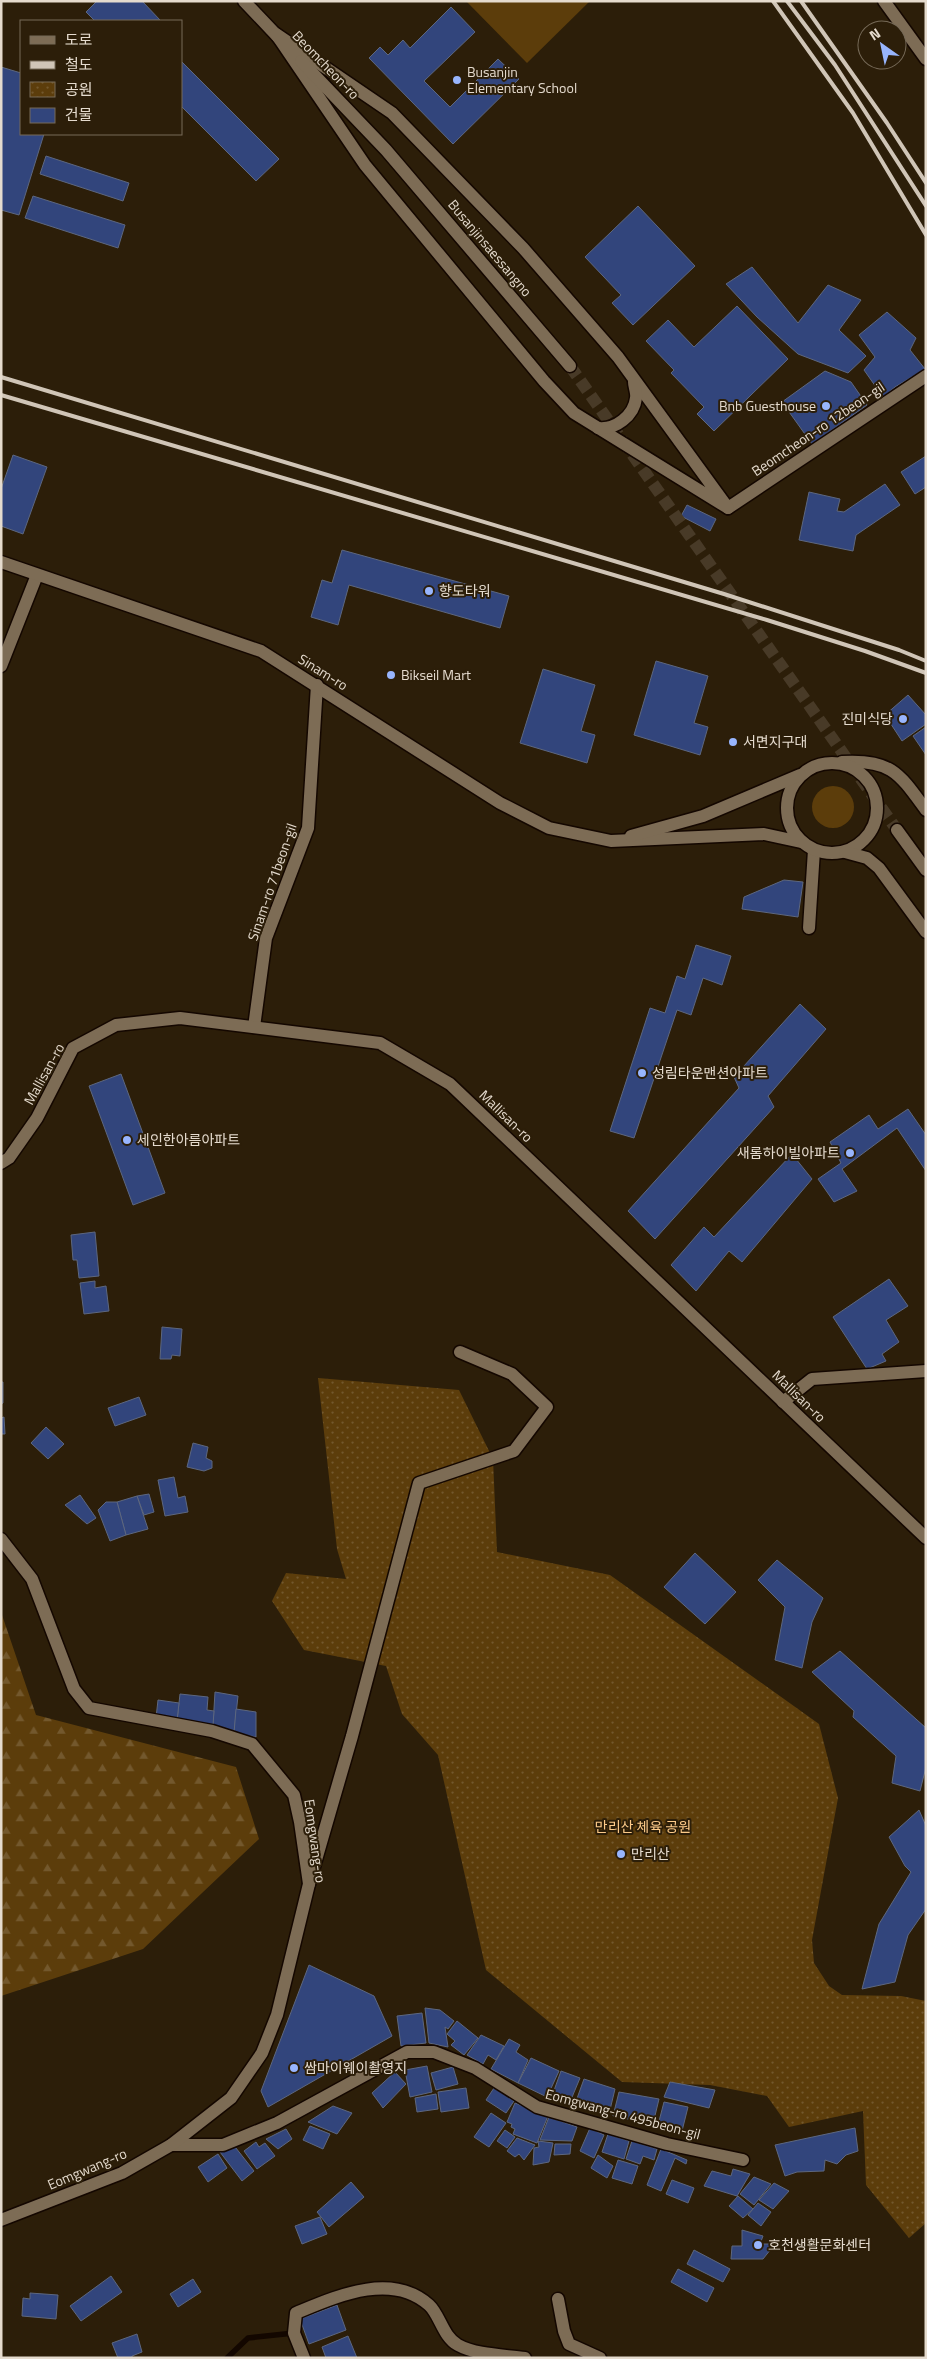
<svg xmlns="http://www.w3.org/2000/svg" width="927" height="2359" font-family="'Titillium Web','Noto Sans KR',sans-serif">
<defs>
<pattern id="forest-firs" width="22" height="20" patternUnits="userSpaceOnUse" patternTransform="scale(1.25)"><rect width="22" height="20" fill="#5c3d0b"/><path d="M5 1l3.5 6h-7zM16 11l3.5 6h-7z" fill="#73582d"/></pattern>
<pattern id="park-dots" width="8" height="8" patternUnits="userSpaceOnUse" patternTransform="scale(1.25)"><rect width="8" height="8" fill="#5c3d0b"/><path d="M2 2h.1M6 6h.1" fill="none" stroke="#73582d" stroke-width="1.8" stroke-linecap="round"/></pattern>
</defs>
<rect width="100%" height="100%" fill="#2c1e09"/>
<g fill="#5c3d0b">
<polygon points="466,1 590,1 527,63"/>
<circle cx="833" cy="807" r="21"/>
</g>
<polygon fill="url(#forest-firs)" points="1,1612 36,1715 236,1767 259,1839 143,1949 1,1996"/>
<polygon fill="url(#park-dots)" points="318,1378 459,1390 493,1459 497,1552 610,1575 819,1724 838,1798 812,1940 814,1963 829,1986 842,1995 901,1996 926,2001 926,2223 909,2238 866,2185 863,2111 789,2127 767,2096 710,2085 622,2082 486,1970 438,1755 402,1714 386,1666 304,1650 272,1601 286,1573 346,1579 337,1549"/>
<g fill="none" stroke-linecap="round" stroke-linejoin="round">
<polyline stroke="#130700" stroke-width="5.5" points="227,2358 248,2338 294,2333"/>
</g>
<g fill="#32457c" stroke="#5d677f">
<polygon points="97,1 142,1 160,20 95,21 86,12"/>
<polygon points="451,7 475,32 424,81 450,107 498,59 519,79 453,144 369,58 380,47 388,55 403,40 410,48"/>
<polygon points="181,61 279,159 256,181 181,106"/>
<polygon points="1,67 21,73 21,134 44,134 19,215 1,210"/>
<polygon points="46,156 129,183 123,201 40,174"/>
<polygon points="33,196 125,225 118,248 25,218"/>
<polygon points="638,206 695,266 633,325 612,303 621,295 585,257"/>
<polygon points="752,267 798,323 828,285 861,300 839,330 866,356 848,373 798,354 757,317 726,284"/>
<polygon points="737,306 788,359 714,431 697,414 704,407 671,373 674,370 646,341 668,320 694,347"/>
<polygon points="887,312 916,338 910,350 925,369 895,387 883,397 864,370 875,357 859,335"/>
<polygon points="825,371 851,382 867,405 812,444 782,402"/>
<polygon points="13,455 47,467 23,534 1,526 1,489"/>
<polygon points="926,456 926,487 915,494 901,472"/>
<polygon points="885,484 900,505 856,535 853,551 799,540 809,492 840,499 837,511 844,512"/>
<polygon points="687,505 716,519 710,531 681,516"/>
<polygon points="342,550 509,596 500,628 349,585 338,625 311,617 322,580 332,583"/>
<polygon points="656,661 708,676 694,723 708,727 700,755 634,735"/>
<polygon points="543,669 595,685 581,731 595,735 587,763 520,743"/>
<polygon points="908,695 926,715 926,724 902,741 885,715"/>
<polygon points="926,727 926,755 913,736"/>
<polygon points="784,880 803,882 798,917 742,909 744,897"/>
<polygon points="696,945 731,956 722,985 703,978 691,1015 677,1010 634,1138 610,1131 650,1008 665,1013 677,976 685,979"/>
<polygon points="800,1004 826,1029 768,1096 774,1107 655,1239 628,1211 739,1088 734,1077"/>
<polygon points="121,1074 165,1193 133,1205 89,1086"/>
<polygon points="908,1109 926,1135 926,1171 897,1128 842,1169 857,1191 834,1202 818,1179 841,1163 830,1142 869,1115 878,1129"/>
<polygon points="792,1154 812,1179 742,1262 729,1251 696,1291 671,1265 704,1227 714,1237"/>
<polygon points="95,1232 99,1276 79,1278 77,1260 73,1260 71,1235"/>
<polygon points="889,1279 908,1306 886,1320 899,1342 882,1354 886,1361 867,1369 833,1317"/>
<polygon points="95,1281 95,1288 106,1286 109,1311 84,1314 80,1283"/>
<polygon points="162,1327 182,1329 180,1356 172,1355 171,1359 160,1359"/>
<polygon points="1,1382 3,1382 3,1403 1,1404"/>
<polygon points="139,1397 146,1415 115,1426 108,1408"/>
<polygon points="4,1417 5,1434 1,1434 1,1418"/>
<polygon points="46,1427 64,1444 48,1459 31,1443"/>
<polygon points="193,1443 208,1447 206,1458 212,1461 212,1468 204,1471 187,1467"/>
<polygon points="174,1477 178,1498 185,1496 188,1512 165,1516 158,1480"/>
<polygon points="149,1494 154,1512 144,1515 137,1496"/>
<polygon points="80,1495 96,1518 87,1524 65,1505"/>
<polygon points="137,1496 148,1529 126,1535 117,1502"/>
<polygon points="106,1502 117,1502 126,1535 110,1541 98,1510"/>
<polygon points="695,1553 736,1592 705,1624 664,1587"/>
<polygon points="777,1560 823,1598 812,1622 802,1668 775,1660 785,1607 758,1580"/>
<polygon points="840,1651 926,1728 926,1767 920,1791 892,1783 896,1756 853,1717 854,1711 812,1672"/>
<polygon points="215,1692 238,1696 234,1733 213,1725"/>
<polygon points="180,1694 208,1697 207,1710 214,1711 213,1725 177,1721"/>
<polygon points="158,1700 179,1703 177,1721 156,1718"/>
<polygon points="236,1709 256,1712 256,1737 234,1733"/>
<polygon points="919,1810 926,1826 926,1909 908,1935 895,1982 862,1989 879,1924 911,1872 905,1866 889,1837"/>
<polygon points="309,1965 374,1996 392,2036 268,2107 261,2091"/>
<polygon points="425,2008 440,2010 454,2021 448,2029 445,2027 448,2047 429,2043"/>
<polygon points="422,2013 426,2043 401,2046 397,2016"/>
<polygon points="457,2021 478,2038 464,2055 451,2045 455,2041 447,2034"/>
<polygon points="481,2035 504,2046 496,2060 488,2055 483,2064 467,2055"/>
<polygon points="509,2039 520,2045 516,2052 528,2060 518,2083 491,2069"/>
<polygon points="531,2058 559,2071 547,2097 518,2083"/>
<polygon points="427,2066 432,2092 410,2097 405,2070"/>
<polygon points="453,2067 458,2084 436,2090 431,2073"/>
<polygon points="561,2071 580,2078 570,2102 552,2096"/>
<polygon points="395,2072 406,2084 383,2108 372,2093"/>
<polygon points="584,2079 615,2089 609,2114 575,2104"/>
<polygon points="670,2082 715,2090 709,2108 664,2097"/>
<polygon points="466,2088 469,2108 441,2112 438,2092"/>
<polygon points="494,2088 514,2101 506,2113 486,2100"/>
<polygon points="619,2092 659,2099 653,2124 613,2116"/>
<polygon points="436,2094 438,2109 417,2112 415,2098"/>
<polygon points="664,2102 688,2107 682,2131 658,2125"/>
<polygon points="515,2103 548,2116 537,2143 513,2134 515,2129 511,2127 512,2124 507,2122"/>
<polygon points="333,2106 352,2113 337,2134 308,2122"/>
<polygon points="491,2113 506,2123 489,2147 474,2137"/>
<polygon points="549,2117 577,2127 572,2141 540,2140"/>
<polygon points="310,2126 330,2134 323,2149 303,2140"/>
<polygon points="590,2128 604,2135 594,2158 580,2151"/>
<polygon points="855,2128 858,2151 846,2155 837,2164 825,2160 824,2171 797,2172 785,2176 775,2145"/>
<polygon points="286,2129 292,2139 278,2149 266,2139"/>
<polygon points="505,2130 515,2137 507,2148 497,2141"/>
<polygon points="608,2134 629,2141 624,2159 602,2152"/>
<polygon points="517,2138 535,2145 524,2160 519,2154 515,2157 507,2151"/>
<polygon points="538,2141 553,2143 549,2162 533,2165 534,2148 539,2147"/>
<polygon points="632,2141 657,2149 654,2160 643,2156 640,2164 626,2159"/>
<polygon points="256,2142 259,2147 265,2143 275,2156 257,2169 244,2151"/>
<polygon points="232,2143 254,2171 242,2181 220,2152"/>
<polygon points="555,2144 571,2144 570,2154 554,2155"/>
<polygon points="661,2149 687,2160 686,2164 675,2158 661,2191 647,2185"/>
<polygon points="218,2154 227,2168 208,2182 198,2167"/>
<polygon points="598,2155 613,2166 607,2178 591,2168"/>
<polygon points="618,2160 638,2166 632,2184 612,2178"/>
<polygon points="733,2169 750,2174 737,2196 704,2186 712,2171 731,2176"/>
<polygon points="754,2177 771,2184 754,2205 740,2194"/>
<polygon points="672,2180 694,2188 688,2203 666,2194"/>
<polygon points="351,2182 364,2197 329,2227 317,2212"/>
<polygon points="774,2183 789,2191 773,2209 759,2200"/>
<polygon points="738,2196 753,2209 743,2218 729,2206"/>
<polygon points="758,2203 771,2212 761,2226 748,2215"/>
<polygon points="320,2217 327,2234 302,2244 295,2226"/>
<polygon points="742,2230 763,2236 760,2244 775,2244 763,2259 731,2259 732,2246 742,2246"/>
<polygon points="694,2250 730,2269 723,2282 687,2264"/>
<polygon points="678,2269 714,2288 707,2302 671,2282"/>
<polygon points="111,2276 122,2292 81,2321 70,2306"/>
<polygon points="193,2279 201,2292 178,2307 170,2294"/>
<polygon points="30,2293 58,2295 56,2319 22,2316 23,2298 30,2299"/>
<polygon points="337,2305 346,2330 309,2344 300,2319"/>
<polygon points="137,2334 142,2352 132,2356 132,2358 118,2358 112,2343"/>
<polygon points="348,2336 357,2358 326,2358 322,2347"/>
</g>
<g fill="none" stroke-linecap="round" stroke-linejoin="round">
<polyline stroke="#483a27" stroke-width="12" stroke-dasharray="12 6" stroke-linecap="butt" points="570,366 897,830"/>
<defs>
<g id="street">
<polyline points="884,1 926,59"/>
<polyline points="728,508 926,376"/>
<polyline points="1,666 37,575"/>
<polyline points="809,928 814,850"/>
<polyline points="254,1027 266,938 308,828 317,685"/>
<polyline points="783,1402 812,1379 926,1371"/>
<polyline points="309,1884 352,1736 419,1483 514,1451 547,1407 512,1374 460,1352"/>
<polyline points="171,2145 223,2145 277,2123 407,2052 434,2052 475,2068 537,2107 667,2144 743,2160"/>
<polyline points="558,2299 564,2331 569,2344 600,2358"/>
<path d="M304 2358 294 2333 296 2313C335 2297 391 2271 429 2305 440 2315 443 2337 458 2345 476 2355 504 2355 525 2358"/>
</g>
<g id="secondary">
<polyline points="244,1 280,39"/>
<polygon points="276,34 392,113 523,248 618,357 728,508 574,413 544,381 365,165"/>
<polyline points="301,61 386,150 570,366"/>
<path d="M598 428C615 430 634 416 636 398 637 393 634 387 634 382"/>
<polyline points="1,562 261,651 500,803 549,828 611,841 764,834 801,842"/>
<path d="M842 762C891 759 899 773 926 810"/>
<circle cx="832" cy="808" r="45"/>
<polyline points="897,830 926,870"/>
<polyline points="631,836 703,816 800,775"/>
<polyline points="845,852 867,858 879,868 926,932"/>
<polyline points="1,1163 9,1158 37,1118 73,1048 116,1025 180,1018 380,1043 450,1084 926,1538"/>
<polyline points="1,1539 32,1579 74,1689 89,1708 212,1731 252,1744 294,1795 300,1822 309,1884 277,2015 262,2053 231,2098 171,2145 122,2173 1,2220"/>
</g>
</defs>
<use href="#street" stroke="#140700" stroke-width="15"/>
<use href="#secondary" stroke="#140700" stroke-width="15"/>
<use href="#street" stroke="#7d6c55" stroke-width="12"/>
<use href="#secondary" stroke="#7d6c55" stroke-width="12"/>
<g stroke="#d0c5b7" stroke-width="4">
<polyline points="773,1 853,113 926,235"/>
<polyline points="787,1 835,65 926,206"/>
<polyline points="801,1 887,123 926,183"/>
<polyline points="1,377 724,594 899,650 926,661"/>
<polyline points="1,395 767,620 865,651 926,673"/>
</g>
</g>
<g fill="#98b5fd" stroke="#2c1e09" stroke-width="2">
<circle cx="457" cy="80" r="5"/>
<circle cx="826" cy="406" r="5"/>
<circle cx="429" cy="591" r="5"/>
<circle cx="391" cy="675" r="5"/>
<circle cx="903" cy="719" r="5"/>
<circle cx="733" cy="742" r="5"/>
<circle cx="642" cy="1073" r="5"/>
<circle cx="127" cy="1140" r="5"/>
<circle cx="850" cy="1153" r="5"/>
<circle cx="621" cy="1854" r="5"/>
<circle cx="294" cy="2068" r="5"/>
<circle cx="758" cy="2245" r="5"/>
</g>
<g text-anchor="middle" stroke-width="4" stroke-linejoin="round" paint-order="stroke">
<g font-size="14" fill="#e5dbce" stroke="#2c1e09">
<text transform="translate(326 65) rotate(46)" y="5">Beomcheon-ro</text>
<text transform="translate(490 248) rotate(50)" y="5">Busanjinsaessangno</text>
<text transform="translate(818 429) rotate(-34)" y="5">Beomcheon-ro 12beon-gil</text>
<text transform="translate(323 672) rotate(32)" y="5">Sinam-ro</text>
<text transform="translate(272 882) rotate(-71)" y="5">Sinam-ro 71beon-gil</text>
<text transform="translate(44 1074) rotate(-61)" y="5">Mallisan-ro</text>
<text transform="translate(506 1116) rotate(44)" y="5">Mallisan-ro</text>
<text transform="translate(799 1396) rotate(44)" y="5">Mallisan-ro</text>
<text transform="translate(315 1841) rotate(82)" y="5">Eomgwang-ro</text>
<text transform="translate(623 2114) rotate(15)" y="5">Eomgwang-ro 495beon-gil</text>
<text transform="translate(87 2169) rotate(-23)" y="5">Eomgwang-ro</text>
</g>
<g font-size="14" fill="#e5dbce" stroke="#2c1e09" text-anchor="start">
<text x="467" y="77">Busanjin<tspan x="467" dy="16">Elementary School</tspan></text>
<text x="816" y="411" text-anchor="end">Bnb Guesthouse</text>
<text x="439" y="596">향도타워</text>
<text x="401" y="680">Bikseil Mart</text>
<text x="893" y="724" text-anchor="end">진미식당</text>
<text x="743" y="747">서면지구대</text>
<text x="652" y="1078">성림타운맨션아파트</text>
<text x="137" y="1145">세인한아름아파트</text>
<text x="840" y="1158" text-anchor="end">새롬하이빌아파트</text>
<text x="631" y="1859">만리산</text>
<text x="304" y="2073">쌈마이웨이촬영지</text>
<text x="768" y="2250">호천생활문화센터</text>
</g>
<g font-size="14" fill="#fcca89" stroke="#2c1e09">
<text x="643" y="1832">만리산 체육 공원</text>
</g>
</g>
<rect width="927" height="2359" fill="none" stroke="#e5dbce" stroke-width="5"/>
<rect x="20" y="20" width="162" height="115" fill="#2c1e09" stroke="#766a58"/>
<rect x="30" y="36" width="25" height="8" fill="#7d6c55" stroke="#766a58"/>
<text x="65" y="45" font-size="15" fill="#e5dbce">도로</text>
<rect x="30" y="61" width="25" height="8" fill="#d0c5b7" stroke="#766a58"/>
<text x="65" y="70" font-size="15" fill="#e5dbce">철도</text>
<rect x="30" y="82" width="25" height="15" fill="url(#park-dots)" stroke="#766a58"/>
<text x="65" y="95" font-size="15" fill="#e5dbce">공원</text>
<rect x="30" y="108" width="25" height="15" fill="#32457c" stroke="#766a58"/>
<text x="65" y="120" font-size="15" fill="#e5dbce">건물</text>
<g transform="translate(882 45) rotate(327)"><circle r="24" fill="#2c1e09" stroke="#766a58"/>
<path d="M0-4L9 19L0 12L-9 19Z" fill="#98b5fd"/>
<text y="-8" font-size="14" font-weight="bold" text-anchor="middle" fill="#e5dbce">N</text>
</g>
</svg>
